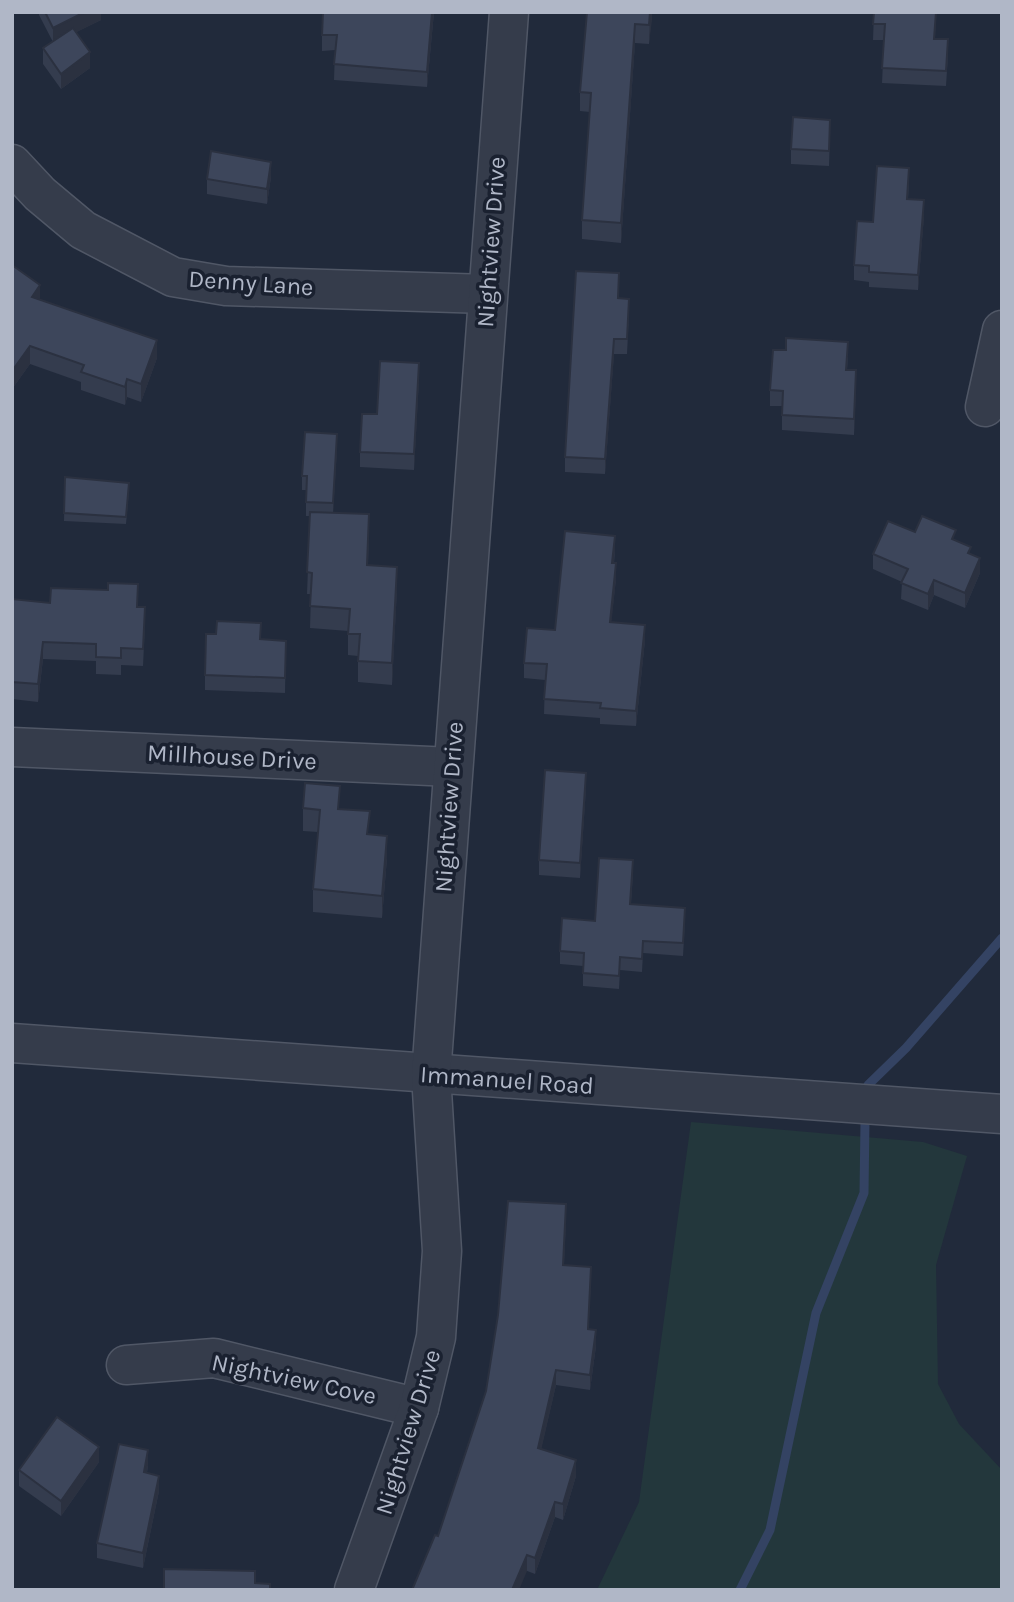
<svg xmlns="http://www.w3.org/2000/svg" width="1014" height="1602" font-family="Karla,sans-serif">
<rect width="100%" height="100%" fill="#212a3b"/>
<polygon fill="#23373c" points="691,1122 923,1142 967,1156 936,1265 938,1384 959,1424 1002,1470 1002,1590 597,1590 639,1502"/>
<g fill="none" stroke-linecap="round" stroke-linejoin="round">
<g stroke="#344363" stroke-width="9">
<polyline points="868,1085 906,1048 1002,938"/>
<polyline points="740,1590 770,1530 816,1313 864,1193 865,1121"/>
</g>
<defs>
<g id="minor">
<polyline points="12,164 40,194 83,230 173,277 226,286 487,294"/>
<polyline points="985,407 1002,330"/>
<polyline points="12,747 452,767"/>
<polyline points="12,1043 1002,1114"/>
<polyline points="126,1365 214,1358 419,1408"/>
<polyline points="354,1590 419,1408 436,1337 442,1251 431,1075 509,12"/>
</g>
</defs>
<use href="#minor" stroke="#505766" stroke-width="41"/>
<use href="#minor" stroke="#353c4b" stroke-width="38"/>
</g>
<g fill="#343c4e">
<polygon points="39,12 101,12 101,20 76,32 90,68 61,89 43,64 43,48 53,42 39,15"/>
<polygon points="434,12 427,87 334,80 335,50 322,51 322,35"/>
<polygon points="587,12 652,12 649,44 635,43 621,243 582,239 582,220 590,112 580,111 580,92"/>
<polygon points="874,12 936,12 935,39 948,55 946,86 882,83 884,40 873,40"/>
<polygon points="830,135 829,166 791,164 791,149"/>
<polygon points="271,177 267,204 207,194 207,179"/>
<polygon points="909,183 908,199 924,216 918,290 869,287 869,282 854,280 854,265 873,222"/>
<polygon points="619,298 629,314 627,354 614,354 605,474 565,472 565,457"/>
<polygon points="40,300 157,358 141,402 127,397 125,405 81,390 81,382 30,364 12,389"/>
<polygon points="848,357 847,370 856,386 854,435 782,430 782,406 770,406 770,390"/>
<polygon points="419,378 414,470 360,467 360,452 377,414"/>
<polygon points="337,448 333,513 369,536 368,565 397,589 392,685 358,682 358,656 348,655 348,631 310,628 311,594 307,594 310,516 306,516 306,490 302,490 302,476"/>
<polygon points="65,477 129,491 126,524 64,521"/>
<polygon points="915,532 956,541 971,554 980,573 965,608 934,595 928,610 901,599 902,582 873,569 873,554"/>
<polygon points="615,551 614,563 616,579 611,622 645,640 636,726 600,724 600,718 544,714 545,680 524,678 524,663 555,630"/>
<polygon points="12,599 50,603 138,607 145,624 143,666 121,665 121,675 96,674 96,661 43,659 38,702 12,699"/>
<polygon points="261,639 286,641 285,693 205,690 205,675"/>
<polygon points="586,788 580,878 539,875 539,860"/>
<polygon points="303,808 340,809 369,834 387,858 382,918 313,912 313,889 318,832 303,831"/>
<polygon points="633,873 631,904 685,921 683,956 643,953 642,972 620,970 619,989 583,986 583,966 560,964 560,951 595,921"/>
<polygon points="566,1220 564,1265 591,1282 588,1329 596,1346 590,1390 556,1385 541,1449 576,1476 563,1520 555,1517 535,1574 438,1536"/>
<polygon points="99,1462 61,1516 19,1486 19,1470"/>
<polygon points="148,1465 147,1473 159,1491 143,1568 97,1558 97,1543"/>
</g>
<g fill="#2b3140">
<polygon points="85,12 101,12 101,20 53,44 53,28"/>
<polygon points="432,12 434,12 427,87 427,72"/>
<polygon points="650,12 652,12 652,20 649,44"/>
<polygon points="635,24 635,43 621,243 621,223"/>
<polygon points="90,52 90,68 61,89 61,74"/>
<polygon points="271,162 271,177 267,204 267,189"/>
<polygon points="924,200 924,216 918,290 918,275"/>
<polygon points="40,285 40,303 32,297"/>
<polygon points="614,339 614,354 605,474 605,459"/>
<polygon points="157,340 157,358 141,402 141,384"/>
<polygon points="30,346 30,364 12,389 12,371"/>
<polygon points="419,363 419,378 414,470 414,454"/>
<polygon points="856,370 856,386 854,435 854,419"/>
<polygon points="127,379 127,397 125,405 125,387"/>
<polygon points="337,434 337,448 333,517 333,503"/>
<polygon points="369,514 369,536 367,587 367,565"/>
<polygon points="615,536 615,551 612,578 612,563"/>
<polygon points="980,558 980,573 965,608 965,593"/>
<polygon points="616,563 616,579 610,637 610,622"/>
<polygon points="397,567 397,589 392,685 392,663"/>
<polygon points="934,580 934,595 928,610 928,594"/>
<polygon points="645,625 645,640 636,726 636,711"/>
<polygon points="43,642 43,659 38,702 38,684"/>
<polygon points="586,773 586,788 580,878 580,863"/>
<polygon points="387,836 387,858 382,918 382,896"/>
<polygon points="566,1204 566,1220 563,1280 563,1265"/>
<polygon points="591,1267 591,1282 588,1344 588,1329"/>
<polygon points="596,1330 596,1346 590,1390 590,1375"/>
<polygon points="556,1370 556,1385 538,1464 538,1448"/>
<polygon points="99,1447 99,1462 61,1516 61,1501"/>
<polygon points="148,1450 148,1465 144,1488 144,1472"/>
<polygon points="576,1460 576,1476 563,1520 563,1504"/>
<polygon points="159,1476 159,1491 143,1568 143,1553"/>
<polygon points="555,1502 555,1517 535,1574 535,1558"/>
<polygon points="527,1555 527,1571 519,1590 512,1590"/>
</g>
<g fill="#3d465b" stroke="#2b3140" stroke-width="2">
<polygon points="45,12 85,12 53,28"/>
<polygon points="323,12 432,12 427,72 334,64 337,35 322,35"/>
<polygon points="587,12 650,12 649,25 635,24 621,223 582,220 591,93 580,92"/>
<polygon points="874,12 936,12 934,39 948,39 946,71 882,68 885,24 873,24"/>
<polygon points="73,28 90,52 61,74 43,48"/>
<polygon points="793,117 830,120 829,151 791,149"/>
<polygon points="211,151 271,162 267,189 207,179"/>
<polygon points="877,166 909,168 907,199 924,200 918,275 869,272 869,266 854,265 857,221 873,222"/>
<polygon points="12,265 40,285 32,297 157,340 141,384 127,379 125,387 81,372 84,365 30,346 12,371"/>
<polygon points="576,271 619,273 618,298 629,299 627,339 614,339 605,459 565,457"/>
<polygon points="786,338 848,342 846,370 856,370 854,419 782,415 783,391 770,390 773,350 786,350"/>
<polygon points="380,361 419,363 414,454 360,452 362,414 377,414"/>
<polygon points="305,432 337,434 333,503 306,502 307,476 302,476"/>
<polygon points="65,477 129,483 126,517 64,513"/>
<polygon points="310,512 369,514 367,565 397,567 392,663 358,661 360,634 348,634 350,609 310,606 312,573 307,572"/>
<polygon points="922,516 956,530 952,539 971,547 968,553 980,558 965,593 934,580 928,594 901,583 908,569 873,554 888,521 915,532"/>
<polygon points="565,531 615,536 612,563 616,563 610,622 645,625 636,711 600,708 601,703 544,699 547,664 524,663 527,628 555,630"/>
<polygon points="108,583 138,584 137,607 145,607 143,649 121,648 121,658 96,657 96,644 43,642 38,684 12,682 12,599 50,603 51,588 108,590"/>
<polygon points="217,621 261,623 260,639 286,641 285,678 205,675 206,634 216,634"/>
<polygon points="545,770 586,773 580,863 539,860"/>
<polygon points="305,783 340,786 338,809 370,811 367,834 387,836 382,896 313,889 320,810 303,808"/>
<polygon points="599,858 633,860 630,904 685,908 683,943 643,941 642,959 620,957 619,976 583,973 584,953 560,951 562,918 595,921"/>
<polygon points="508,1201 566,1204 563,1265 591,1267 588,1329 596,1330 590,1375 556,1370 538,1448 576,1460 563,1504 555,1502 535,1558 527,1555 512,1590 412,1590 435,1535 438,1536 486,1391 498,1315"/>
<polygon points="57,1417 99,1447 61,1501 19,1470"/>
<polygon points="119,1444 148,1450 144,1472 159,1476 143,1553 97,1543"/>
<polygon points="164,1569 255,1571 255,1583 270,1584 270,1590 164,1590"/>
</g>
<g text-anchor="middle" stroke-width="7" stroke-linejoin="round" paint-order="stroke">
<g font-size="24" fill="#b0b7c7" stroke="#1a2130">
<text transform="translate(491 242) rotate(-86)" y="8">Nightview Drive</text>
<text transform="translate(251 283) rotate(4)" y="8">Denny Lane</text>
<text transform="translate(232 757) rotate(3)" y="8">Millhouse Drive</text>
<text transform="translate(449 807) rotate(-86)" y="8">Nightview Drive</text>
<text transform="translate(507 1080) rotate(4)" y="8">Immanuel Road</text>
<text transform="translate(294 1379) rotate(12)" y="8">Nightview Cove</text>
<text transform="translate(408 1432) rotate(-73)" y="8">Nightview Drive</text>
</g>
</g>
<rect width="1014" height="1602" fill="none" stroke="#b0b7c7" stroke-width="28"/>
</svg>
